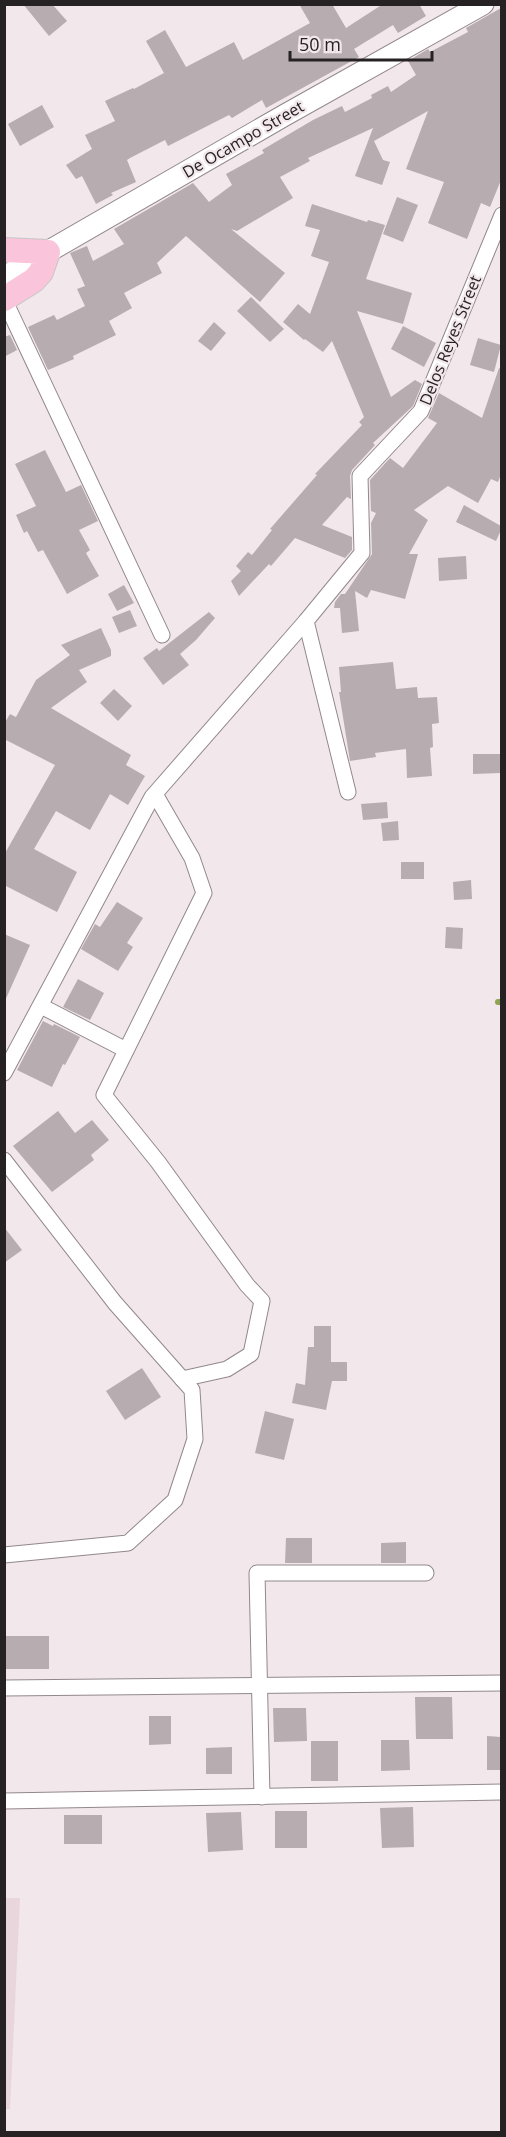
<svg xmlns="http://www.w3.org/2000/svg" width="506" height="2137" font-family="'Open Sans',sans-serif">
<rect width="100%" height="100%" fill="#f2e7eb"/>
<polygon fill="#e9d6dc" points="5,1898 20,1898 10,2109 4,2109"/>
<g fill="none" stroke-linecap="round" stroke-linejoin="round">
<polyline stroke="#8ea353" stroke-width="6" points="498,1002 502,1002"/>
</g>
<g fill="#b7acb0">
<polygon points="23,4 52,4 67,21 49,36"/>
<polygon points="299,4 332,4 346,28 383,4 419,4 426,16 398,33 393,25 354,49 359,57 266,108 262,100 232,118 229,115 168,146 165,140 130,158 127,160 136,182 111,193 113,195 96,204 82,176 76,179 66,165 92,149 85,135 115,121 105,101 133,88 134,89 164,73 146,41 165,30 186,67 234,42 243,60 310,23"/>
<polygon points="501,8 501,180 490,207 481,203 467,239 428,223 444,182 406,169 428,111 374,141 383,160 390,162 382,185 355,176 373,128 308,158 310,161 280,177 293,198 237,231 231,229 285,273 260,302 186,236 157,263 162,273 124,293 132,308 109,321 116,335 73,356 74,359 48,370 28,327 54,315 57,320 85,306 77,289 85,286 70,253 87,246 93,261 124,244 114,229 193,183 209,202 232,185 226,174 264,153 262,150 313,120 342,106 345,112 372,98 371,95 388,86 391,92 416,75 408,61 428,49 430,52 468,32 466,28"/>
<polygon points="42,105 54,127 20,146 8,124"/>
<polygon points="397,197 418,205 403,242 383,234"/>
<polygon points="312,204 367,222 368,220 385,225 366,279 412,293 403,324 357,311 391,397 415,380 422,384 413,406 373,443 375,445 352,470 350,476 351,499 347,497 322,525 352,537 352,550 345,558 295,538 271,566 269,564 239,596 231,581 241,571 236,566 248,552 252,555 272,530 270,529 317,475 315,474 362,425 359,422 364,417 332,341 323,352 305,339 304,340 283,322 298,304 310,314 329,262 311,256 320,230 305,226"/>
<polygon points="251,297 284,329 270,342 237,311"/>
<polygon points="214,322 226,333 211,351 198,341"/>
<polygon points="403,326 436,343 424,367 391,349"/>
<polygon points="10,335 17,350 4,357 4,337"/>
<polygon points="478,338 501,345 494,372 470,365"/>
<polygon points="499,368 501,369 501,474 498,482 491,479 478,503 448,486 414,510 428,520 409,554 418,554 405,599 371,590 367,598 355,591 359,631 342,633 340,608 334,608 335,602 341,594 345,594 372,554 371,523 376,513 371,511 370,480 390,458 403,468 437,423 428,418 439,393 482,418"/>
<polygon points="45,450 66,492 81,485 98,521 79,530 90,550 86,553 99,576 67,594 43,550 38,552 27,531 24,533 16,515 36,506 15,464"/>
<polygon points="464,505 501,526 501,530 496,541 456,522"/>
<polygon points="466,556 467,579 439,581 438,558"/>
<polygon points="124,585 134,603 117,611 108,594"/>
<polygon points="130,610 137,626 119,633 112,617"/>
<polygon points="209,612 215,618 196,640 180,654 189,665 163,685 143,658 157,648 159,651"/>
<polygon points="101,628 111,650 111,656 79,670 87,682 51,708 131,755 126,765 145,776 128,805 110,794 90,830 56,811 34,849 77,872 57,912 4,885 4,855 55,765 4,739 4,724 10,714 16,717 36,680 70,655 61,645"/>
<polygon points="393,662 396,689 417,687 418,698 437,697 439,723 432,724 433,747 430,748 432,776 407,778 406,749 375,753 376,757 350,761 339,692 341,692 339,667"/>
<polygon points="114,689 132,706 118,721 100,703"/>
<polygon points="473,754 501,754 501,773 473,774"/>
<polygon points="387,802 388,818 363,820 361,804"/>
<polygon points="398,821 399,840 383,841 381,823"/>
<rect x="401" y="862" width="23" height="17"/>
<polygon points="471,880 472,899 454,900 453,882"/>
<polygon points="117,902 143,918 127,943 133,947 118,971 81,949 95,924 100,927"/>
<polygon points="446,927 463,928 462,949 445,948"/>
<polygon points="4,934 30,945 4,1003"/>
<polygon points="78,979 104,993 90,1020 63,1007"/>
<polygon points="43,1021 53,1026 54,1024 80,1037 65,1065 63,1064 52,1087 17,1070"/>
<polygon points="58,1111 75,1133 92,1120 109,1140 91,1155 94,1160 52,1192 13,1146"/>
<polygon points="4,1227 22,1250 4,1263"/>
<polygon points="314,1326 331,1326 331,1362 347,1362 347,1381 332,1381 326,1410 292,1403 296,1383 305,1385 308,1347 314,1347"/>
<polygon points="142,1368 161,1397 125,1420 106,1391"/>
<polygon points="265,1411 294,1419 284,1460 255,1453"/>
<polygon points="286,1538 312,1538 312,1563 285,1563"/>
<polygon points="406,1542 406,1563 381,1563 381,1543"/>
<rect x="4" y="1636" width="45" height="33"/>
<polygon points="415,1697 452,1697 453,1739 416,1739"/>
<polygon points="273,1708 306,1708 307,1741 274,1742"/>
<polygon points="149,1716 171,1716 171,1744 149,1745"/>
<polygon points="487,1736 501,1737 501,1770 487,1770"/>
<polygon points="381,1740 409,1740 410,1770 381,1771"/>
<rect x="311" y="1741" width="27" height="40"/>
<polygon points="232,1747 232,1774 206,1774 206,1748"/>
<polygon points="413,1807 414,1847 382,1848 380,1808"/>
<rect x="275" y="1811" width="32" height="37"/>
<polygon points="241,1812 243,1850 208,1852 206,1813"/>
<rect x="64" y="1815" width="38" height="29"/>
</g>
<g fill="none" stroke-linecap="round" stroke-linejoin="round">
<defs>
<g id="street">
<polyline points="4,299 162,635"/>
<polyline points="348,792 306,621 362,553 360,476 421,411 502,215"/>
<polyline points="155,794 192,858 204,893 104,1095 158,1162 247,1285 262,1301 251,1354 227,1369 182,1379"/>
<polyline points="41,1006 126,1050"/>
<polyline points="4,1073 152,797 306,621"/>
<polyline points="4,1160 115,1303 192,1390 195,1439 175,1500 128,1543 4,1555"/>
<polyline points="4,1688 502,1683"/>
<polyline points="262,1797 257,1573 426,1573"/>
<polyline points="4,1801 502,1792"/>
</g>
<polyline id="secondary" points="4,277 285,115 483,4"/>
<polyline id="primary" points="4,250 48,252 41,272 34,280 4,299"/>
</defs>
<use href="#street" stroke="#92888b" stroke-width="17"/>
<use href="#secondary" stroke="#92888b" stroke-width="23"/>
<use href="#primary" stroke="#c7c6c6" stroke-width="26"/>
<use href="#street" stroke="#fff" stroke-width="15"/>
<use href="#secondary" stroke="#fff" stroke-width="21"/>
<use href="#primary" stroke="#fac5da" stroke-width="24"/>
</g>
<g text-anchor="middle" stroke-width="4.5" stroke-linejoin="round" paint-order="stroke">
<g font-size="16" fill="#262223" stroke="#f2e7eb">
<text transform="translate(243 139) rotate(-30)" y="6">De Ocampo Street</text>
<text transform="translate(450 340) rotate(-68)" y="6">Delos Reyes Street</text>
</g>
</g>
<rect width="506" height="2137" fill="none" stroke="#262223" stroke-width="12"/>
<path d="M290 51v9h142v-9" fill="none" stroke="#262223" stroke-width="3"/>
<text x="299" y="51" font-size="18" fill="#262223" stroke="#f2e7eb" stroke-width="4.5" paint-order="stroke">50 m</text>
</svg>
